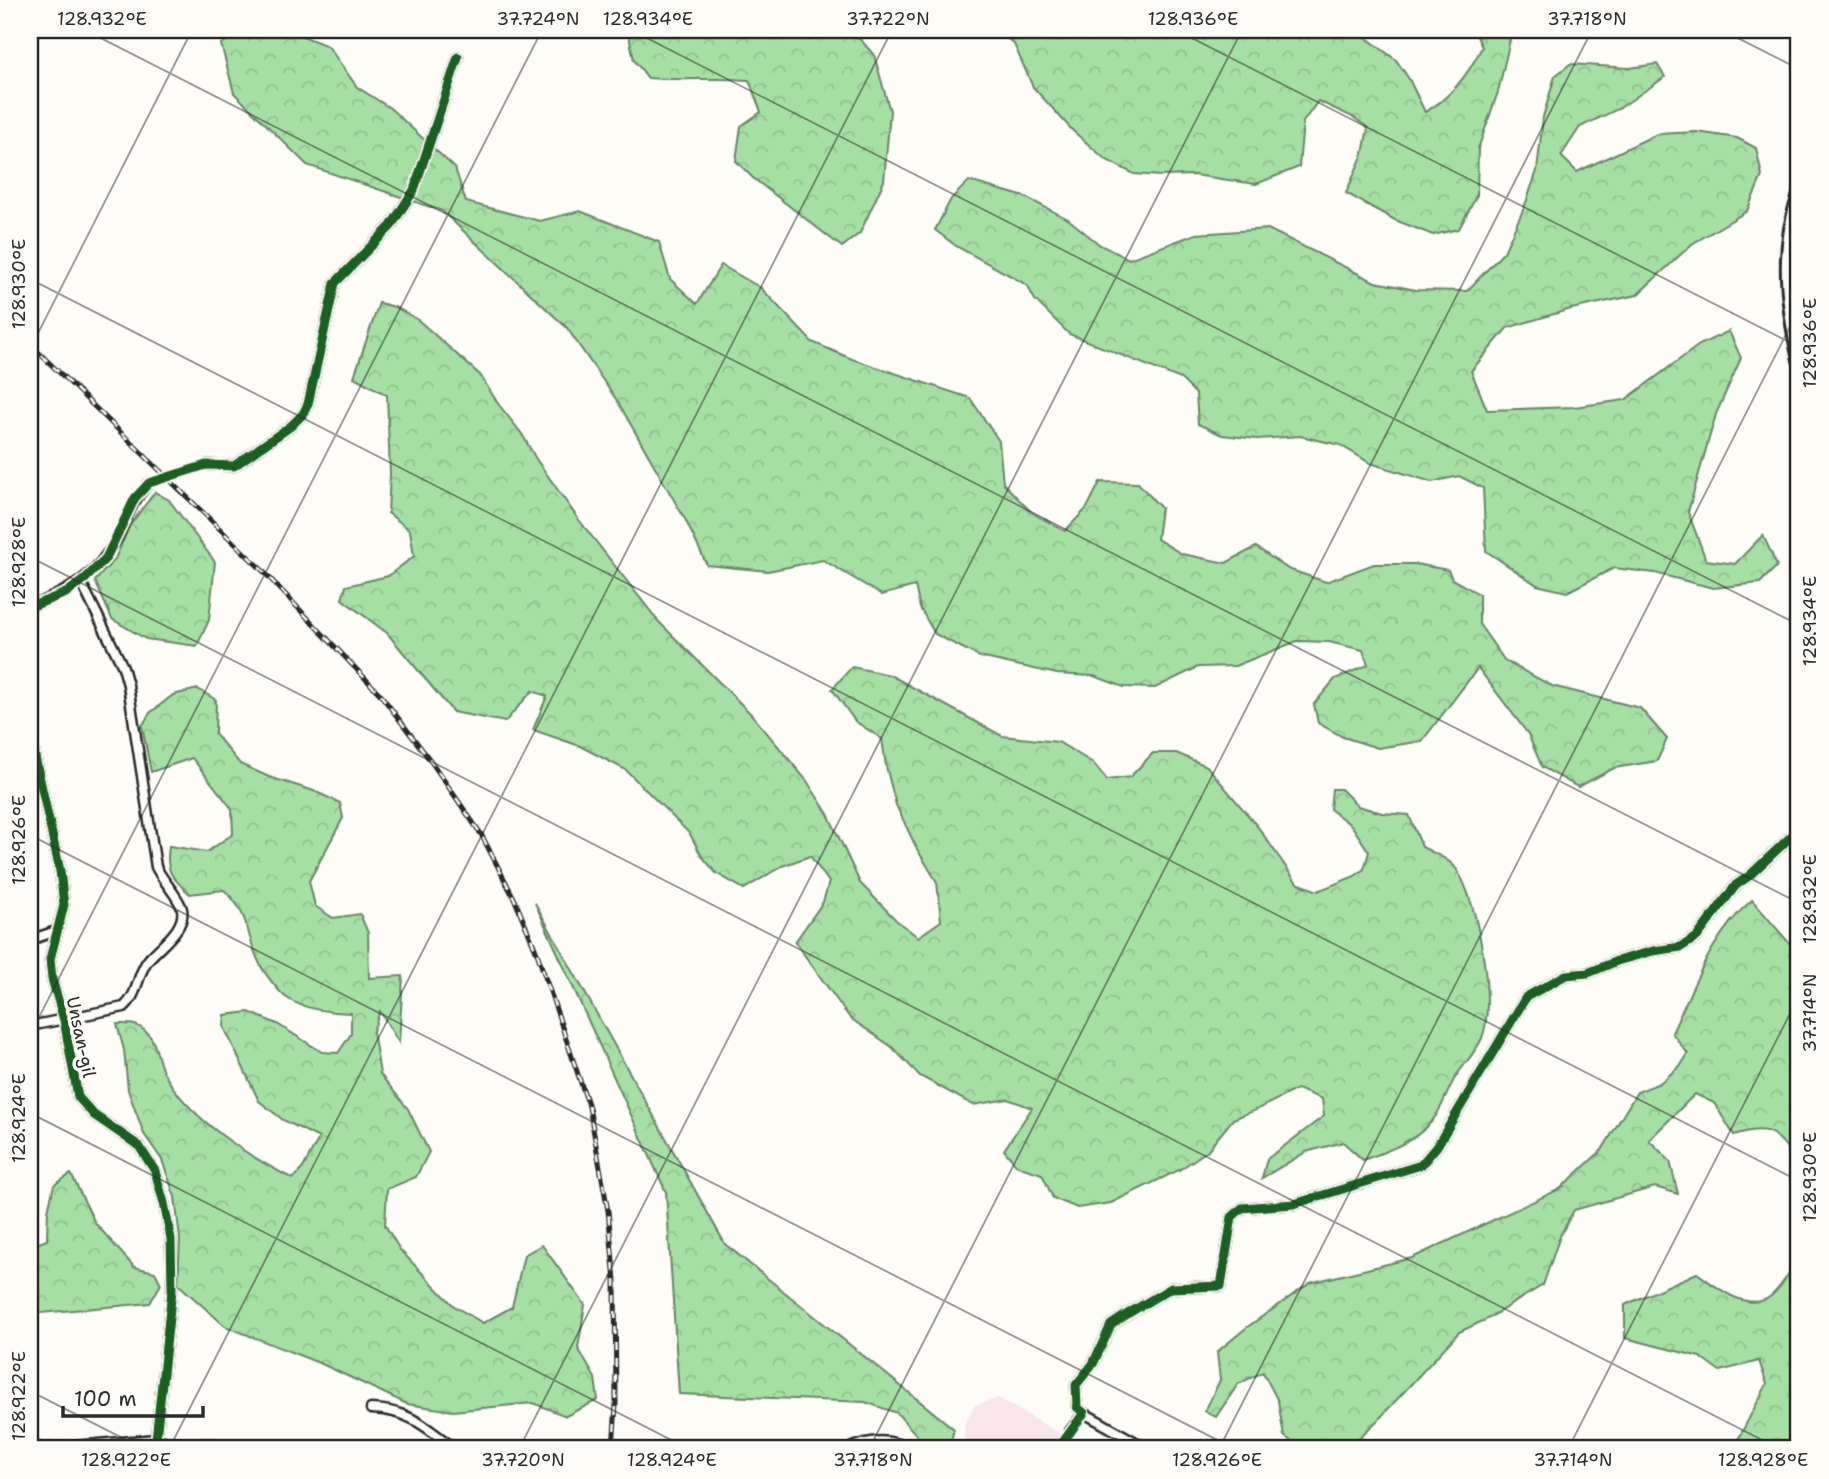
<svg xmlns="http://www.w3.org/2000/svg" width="1829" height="1479" font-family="'Shantell Sans',sans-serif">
<defs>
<pattern id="forest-crowns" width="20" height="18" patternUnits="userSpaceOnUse" patternTransform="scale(1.75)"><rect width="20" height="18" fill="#a6dfa4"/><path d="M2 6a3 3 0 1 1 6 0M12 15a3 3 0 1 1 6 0" fill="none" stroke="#8fc08d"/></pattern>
</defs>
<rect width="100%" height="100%" fill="#fdfcf7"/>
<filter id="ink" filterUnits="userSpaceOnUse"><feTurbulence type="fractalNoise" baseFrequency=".0143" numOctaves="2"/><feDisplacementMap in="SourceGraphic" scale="14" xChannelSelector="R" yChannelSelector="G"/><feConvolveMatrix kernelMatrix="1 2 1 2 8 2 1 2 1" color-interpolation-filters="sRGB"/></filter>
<g filter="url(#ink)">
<polygon fill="#f8e6e8" points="998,1398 1087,1449 963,1449 965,1424 974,1406"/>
<g fill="url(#forest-crowns)" stroke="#688568" stroke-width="2">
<polygon points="246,30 290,31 328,46 357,87 390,108 455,168 466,202 540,221 580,211 659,242 670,279 697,304 721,265 761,288 812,342 852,359 970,398 999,441 1003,483 1031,512 1065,531 1087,508 1100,482 1138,483 1161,508 1157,539 1182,554 1226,563 1256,547 1288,569 1326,582 1374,564 1415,564 1448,570 1452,579 1479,594 1479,624 1505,661 1552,686 1640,708 1667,739 1657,761 1614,768 1578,787 1542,767 1528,734 1478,668 1422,741 1378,748 1343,737 1318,723 1314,704 1335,679 1368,665 1363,650 1329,642 1297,641 1235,666 1198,667 1155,688 1124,687 1094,676 1057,674 980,657 935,634 920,608 915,586 882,595 823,560 768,571 707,565 686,521 618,402 567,328 442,211 307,165 234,93 221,44"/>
<path d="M628 30H841L861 40 874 55 890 111 884 181 860 233 842 247 753 178 736 161 741 126 761 112 749 80C716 77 682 81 648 78L634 60Z"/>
<path d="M997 30H1356L1396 60 1409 79 1425 112C1451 98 1469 73 1482 47L1474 30H1505L1510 40 1498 92 1478 149 1477 195 1459 229 1433 235 1395 220 1346 193 1363 154 1368 128 1353 117 1318 101 1303 122 1299 167 1256 184 1194 175 1162 176 1134 174 1105 159 1073 131 1033 87 1014 44Z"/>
<polygon points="1570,64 1629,68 1657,64 1665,77 1620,108 1580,127 1561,156 1577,172 1657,134 1697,132 1737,138 1756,148 1762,176 1747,211 1692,244 1637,295 1571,309 1507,328 1471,371 1487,410 1574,407 1625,400 1699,345 1729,331 1741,358 1716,414 1688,512 1706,560 1735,564 1763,535 1777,566 1760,583 1713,588 1655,573 1614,568 1567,592 1537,585 1486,551 1483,488 1459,476 1432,482 1370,463 1340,445 1300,436 1257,439 1222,435 1198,424 1196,394 1181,379 1069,334 1035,300 1027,285 956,246 935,230 951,199 969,181 1025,197 1068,219 1100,245 1129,259 1196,234 1268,229 1375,282 1416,290 1467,291 1504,252 1524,208 1537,171 1543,117 1555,76"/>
<path d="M379 303 395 307 417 319 480 375 499 405 522 434 536 459 579 520 659 622 752 715 807 781 828 814 860 883 897 921 918 937 941 921 937 882 917 849 896 805 886 766 882 739 855 721 832 689 852 667 890 675 1002 736 1058 742 1093 763 1107 780 1130 777 1153 753H1176L1207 766 1258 827 1297 883 1318 891 1355 876 1364 869 1369 852 1352 826 1330 809 1332 789H1341L1358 806 1382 813 1409 815 1422 847C1433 853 1450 859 1457 870 1478 902 1496 1002 1482 1038 1476 1052 1463 1065 1455 1078 1447 1091 1442 1109 1432 1121 1415 1142 1388 1151 1363 1160L1343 1142 1306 1152 1262 1178 1267 1159 1324 1116 1322 1099 1297 1089 1258 1109 1233 1119 1207 1151 1179 1170 1111 1203 1077 1208 1053 1198 1042 1174 1017 1166 1004 1150 1032 1108 1008 1099 973 1105 920 1076 892 1047 850 1018 795 942 823 902 829 882 810 856 782 866 744 889 716 873 701 855 690 834 626 770 580 746 533 730 547 696 532 691 505 722 453 712 387 633 342 599 346 586 388 576 414 556 410 530 388 513 390 474 387 395 354 377Z"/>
<polygon points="155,492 169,500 215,562 209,620 197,646 146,639 112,619 95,581 115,559 130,525"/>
<path d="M198 689 216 700 215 734 240 764 269 777 314 791 340 803 343 818 309 881 315 906 333 918 360 914 368 933 369 978 403 976 399 1043 380 1011 373 1031 380 1074 408 1109 429 1152 416 1177 387 1189 385 1225 400 1250 454 1306 483 1323 512 1307 524 1255 542 1245 585 1305 578 1348 595 1378 598 1400 566 1416 533 1403 453 1411 407 1404 324 1365 225 1326 178 1284 180 1239 175 1197 162 1160 144 1134 128 1090 124 1050 117 1024C130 1024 138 1023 147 1033 157 1042 157 1061 164 1073 188 1118 248 1156 293 1179L303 1168 319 1138 283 1120 259 1101 224 1027 225 1015 249 1012 277 1024 322 1052 338 1053 351 1034V1013C333 1013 302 1009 287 998 280 994 263 971 260 964 245 935 251 914 224 890L190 894C172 878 165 872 169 846L207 852 233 834 232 809 192 758 151 772 142 726 150 713 173 695Z"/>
<path d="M1752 900 1790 944 1799 949V1129L1792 1154C1772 1128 1766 1126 1734 1135L1714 1103 1695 1094 1649 1140 1670 1161 1678 1194 1655 1187 1574 1210 1560 1236 1543 1285 1487 1319 1459 1332 1378 1420 1348 1448 1302 1449 1284 1436 1278 1401 1263 1372 1238 1384 1216 1417 1205 1411 1220 1380 1217 1352 1246 1328 1310 1283 1412 1258 1560 1189 1602 1150 1637 1092 1660 1083 1681 1065 1688 1054 1672 1033C1694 986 1712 934 1752 900Z"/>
<polygon points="535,903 725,1244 954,1429 949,1449 929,1449 897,1413 865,1402 679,1394 666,1192"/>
<polygon points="71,1174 95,1223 134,1267 155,1272 161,1284 150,1303 30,1314 30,1246 47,1240 48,1211 54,1185"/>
<path d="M1799 1256V1449H1733L1767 1384 1759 1361 1720 1371 1700 1357 1625 1338V1305L1697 1273C1715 1286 1748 1314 1771 1296 1783 1286 1791 1269 1799 1256Z"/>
</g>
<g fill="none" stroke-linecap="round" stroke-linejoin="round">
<g stroke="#d3d2ce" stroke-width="8" stroke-dasharray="8 4" stroke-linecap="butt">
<polyline points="149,483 206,465"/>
<polyline points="1058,1449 1070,1431"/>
</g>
<defs>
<g id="street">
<polyline points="206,465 234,466 291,426 303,414 308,404 335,283 391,226 414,190 458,57"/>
<path d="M30 607C69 591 96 577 117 538 128 516 131 502 149 483"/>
<polyline points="30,734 60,871 64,905 50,959 52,979 64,1020 78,1097 94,1115 139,1146 155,1171 164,1203 171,1239 172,1290 156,1439"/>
<polyline points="30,940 56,931"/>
<path d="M30 1026 124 1007C139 994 137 972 149 959 160 946 186 929 182 909 179 897 162 880 156 867L128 685 123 667 81 582"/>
<path d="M371 1409C409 1410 426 1427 455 1449"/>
<polyline points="1084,1413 1148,1449"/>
<polyline points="1070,1431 1084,1413 1077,1407 1076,1385 1093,1364 1111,1325 1129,1313 1171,1288 1221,1286 1232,1217 1242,1208 1294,1204 1421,1165 1437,1146 1526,997 1566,975 1588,973 1617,961 1653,951 1681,947 1697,937 1736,885 1749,876 1799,829"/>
<polyline points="30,1443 42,1449"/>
<polyline points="41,1449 156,1439 176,1444 215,1444 246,1449"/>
<path d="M849 1449C870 1439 890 1438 910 1449"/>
</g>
<path id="secondary" d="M1799 195C1779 249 1787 306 1799 360"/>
</defs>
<use href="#street" stroke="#2b2b2b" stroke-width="13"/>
<use href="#secondary" stroke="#2b2b2b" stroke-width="16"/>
<use href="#street" stroke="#fdfcf7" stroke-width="8"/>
<use href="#secondary" stroke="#fdfcf7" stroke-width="10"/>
<defs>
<polyline id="rail" points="30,344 262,570 380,694 430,760 481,834 514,898 537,953 589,1107 608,1211 615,1280 616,1404 613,1449"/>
</defs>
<use href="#rail" stroke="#2b2b2b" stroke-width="5"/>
<use href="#rail" stroke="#fdfcf7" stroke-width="2.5" stroke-dasharray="8" stroke-linecap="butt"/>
<defs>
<g id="cycleway">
<polyline points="30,607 66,593 85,579 106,558 135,498 149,483 206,465 234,466 291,426 303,414 308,404 335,283 391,226 414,190 458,57"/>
<polyline points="30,734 60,871 64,905 50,959 52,979 64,1020 78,1097 94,1115 139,1146 155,1171 164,1203 171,1239 172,1290 156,1439"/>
<polyline points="1058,1449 1084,1413 1077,1407 1076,1385 1093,1364 1111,1325 1129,1313 1171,1288 1221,1286 1232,1217 1242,1208 1294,1204 1421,1165 1437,1146 1526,997 1566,975 1588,973 1617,961 1653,951 1681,947 1697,937 1736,885 1749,876 1799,829"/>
</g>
</defs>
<use href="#cycleway" stroke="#fdfcf7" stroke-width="13"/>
<use href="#cycleway" stroke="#1b5e20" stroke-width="9"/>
</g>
</g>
<path fill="none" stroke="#2b2b2b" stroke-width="2" stroke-opacity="0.45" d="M85 30 1799 903M631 30 1799 625M1176 30 1799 347M1722 30 1799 69M30 279 1799 1181M30 349 192 30M30 557 1780 1449M30 835 1235 1449M30 1035 542 30M30 1113 689 1449M30 1391 144 1449M169 1449 892 30M519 1449 1242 30M869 1449 1592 30M1219 1449 1799 309M1568 1449 1799 996"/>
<g text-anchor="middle" stroke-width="7" stroke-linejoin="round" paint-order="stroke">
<g font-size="18" fill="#2b2b2b" stroke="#fdfcf7">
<text transform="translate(81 1037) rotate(78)" y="6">Unsan-gil</text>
</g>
</g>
<rect width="1829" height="1479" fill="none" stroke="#fdfcf7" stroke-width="77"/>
<path d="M63 1406v10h140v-10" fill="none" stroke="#2b2b2b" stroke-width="3.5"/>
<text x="74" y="1406" font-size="21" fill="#2b2b2b" stroke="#fdfcf7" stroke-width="5" paint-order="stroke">100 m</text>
<rect x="38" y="38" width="1752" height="1402" fill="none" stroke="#2b2b2b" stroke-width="2.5"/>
<g font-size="18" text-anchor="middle" fill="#2b2b2b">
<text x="102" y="25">128.932°E</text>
<text x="538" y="25">37.724°N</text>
<text x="648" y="25">128.934°E</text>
<text x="888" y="25">37.722°N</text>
<text x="1193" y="25">128.936°E</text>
<text x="1587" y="25">37.718°N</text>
<text transform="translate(19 284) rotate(-90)" y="6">128.930°E</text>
<text transform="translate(1810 343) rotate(-90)" y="6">128.936°E</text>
<text transform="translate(19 562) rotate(-90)" y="6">128.928°E</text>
<text transform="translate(1810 621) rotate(-90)" y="6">128.934°E</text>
<text transform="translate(19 840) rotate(-90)" y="6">128.926°E</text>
<text transform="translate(1810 899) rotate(-90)" y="6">128.932°E</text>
<text transform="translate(1810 1013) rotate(-90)" y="6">37.714°N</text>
<text transform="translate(19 1118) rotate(-90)" y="6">128.924°E</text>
<text transform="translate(1810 1177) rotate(-90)" y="6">128.930°E</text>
<text transform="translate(19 1396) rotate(-90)" y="6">128.922°E</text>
<text x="126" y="1466">128.922°E</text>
<text x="523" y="1466">37.720°N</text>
<text x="672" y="1466">128.924°E</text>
<text x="873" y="1466">37.718°N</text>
<text x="1217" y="1466">128.926°E</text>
<text x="1573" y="1466">37.714°N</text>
<text x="1763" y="1466">128.928°E</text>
</g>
</svg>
